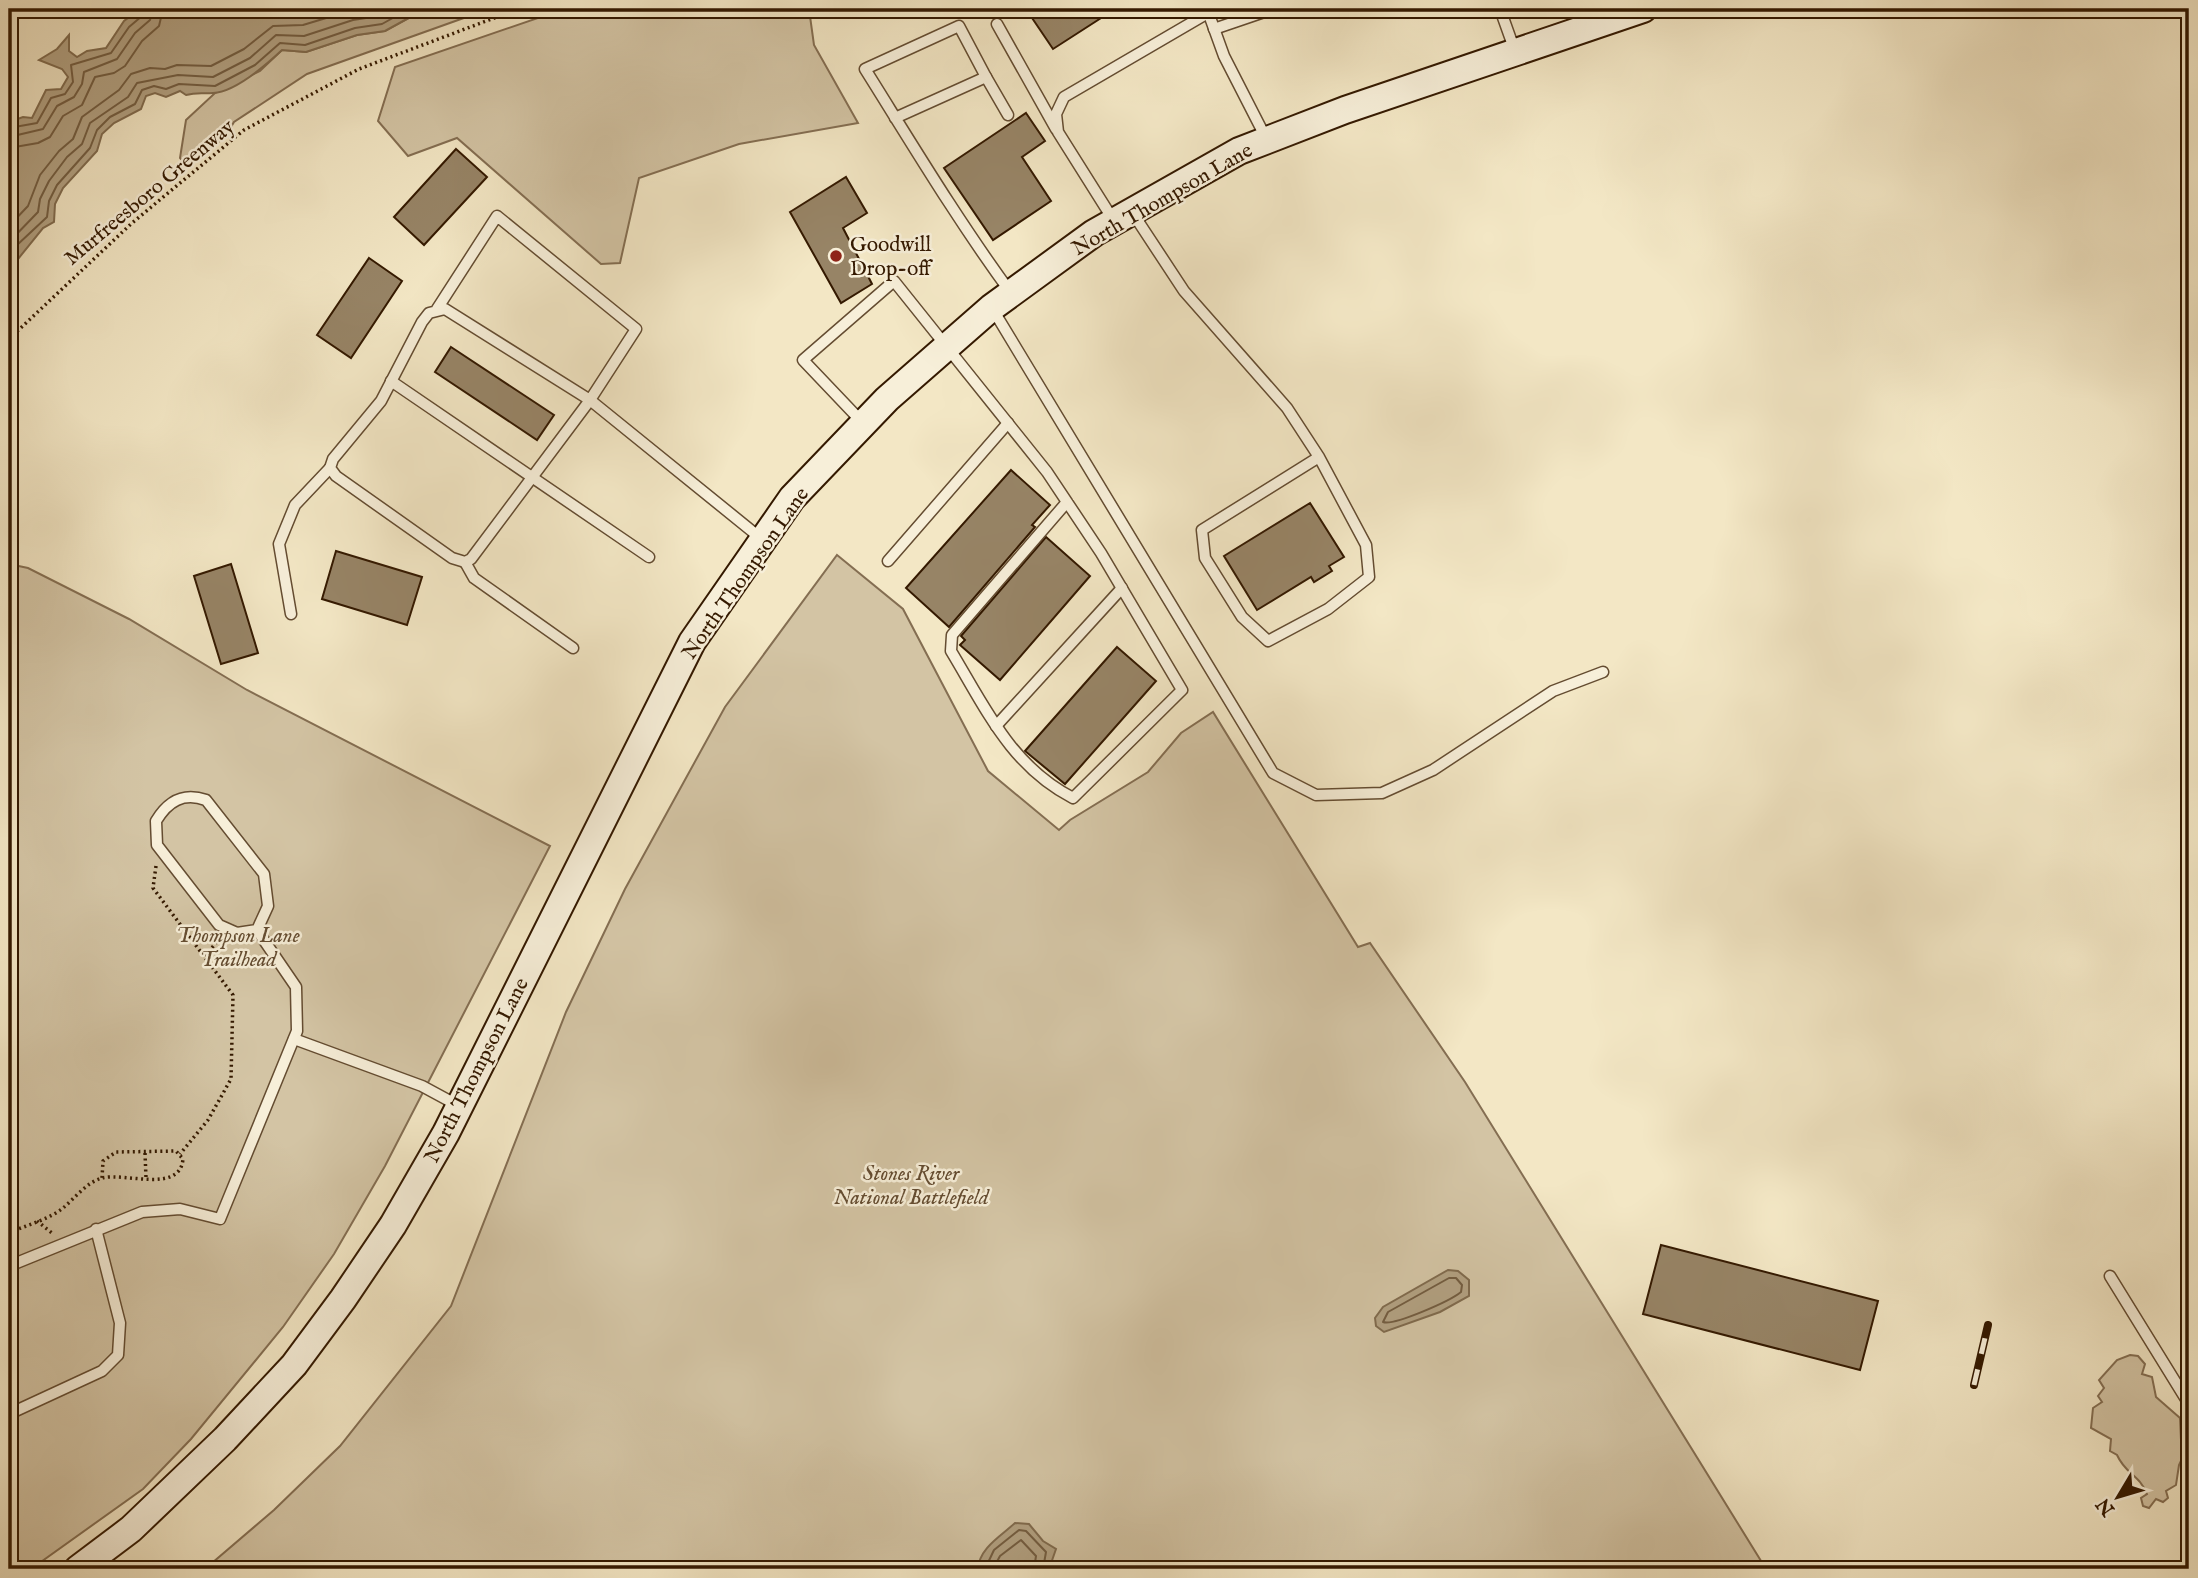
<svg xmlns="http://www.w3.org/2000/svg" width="2198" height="1578" font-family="'IM FELL English',serif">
<rect width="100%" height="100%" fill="#f3e7c5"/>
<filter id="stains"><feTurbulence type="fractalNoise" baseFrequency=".00286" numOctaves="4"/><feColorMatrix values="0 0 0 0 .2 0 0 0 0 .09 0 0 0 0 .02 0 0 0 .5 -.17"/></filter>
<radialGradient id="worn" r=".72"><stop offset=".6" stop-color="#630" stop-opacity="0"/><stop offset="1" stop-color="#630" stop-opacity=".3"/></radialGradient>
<g fill="#d3c4a4" stroke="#846e52" stroke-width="2">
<polygon points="425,9 489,9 307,74 234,122 225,137 187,166 180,158 186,120 215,93 260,71 282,50 306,52 357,35 385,31"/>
<polygon points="564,9 809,9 814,45 858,123 739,144 639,178 620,263 601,264 457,138 408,156 378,121 395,67"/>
<polygon points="837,555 903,609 988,771 1059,830 1070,820 1148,772 1181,733 1213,712 1358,947 1370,943 1465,1082 1766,1569 205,1569 274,1510 340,1446 451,1306 566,1012 625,889 725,707"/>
<polygon points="9,564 28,568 129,619 247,690 550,846 385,1166 334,1254 283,1327 191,1439 143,1489 31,1569 9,1569"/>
<path d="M2130 1355 2138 1356 2145 1364 2142 1374 2152 1377 2156 1397 2180 1418 2181 1440 2187 1448 2179 1465 2176 1485 2166 1491 2168 1498 2163 1502 2156 1499 2149 1508 2143 1506 2141 1498 2147 1494C2139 1474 2126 1475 2117 1455L2110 1451 2111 1439 2091 1428 2093 1408 2102 1402 2098 1396 2104 1388 2099 1380 2117 1360Z"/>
</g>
<g fill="#b2a182" stroke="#806b4e" stroke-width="2">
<path d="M140 9H425L385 31 357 35 306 52 282 50C267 64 235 92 213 93 203 94 197 92 186 95L180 91 166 97 155 93 146 96 141 109 114 123 102 134 97 151 63 188 55 204 54 222 43 228 14 264 17 278 13 297 9 299V122L23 117 32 118 46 90 61 89 68 77 62 69 39 60 57 49 69 35V51L77 57 87 51 106 48 124 21Z"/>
<polygon points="1448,1270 1458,1271 1469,1280 1469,1296 1440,1312 1384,1332 1376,1326 1375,1318 1383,1307"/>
<path d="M1015 1523 1029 1524 1043 1541 1056 1549 1049 1569H978C979 1548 1001 1536 1015 1523Z"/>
</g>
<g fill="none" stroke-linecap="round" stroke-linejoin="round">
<g stroke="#735d41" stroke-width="2">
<polyline points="9,128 37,123 51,98 65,94 73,82 71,65 111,53 129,27 142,16 144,9"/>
<polyline points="9,137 43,129 57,106 74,97 82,84 84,72 117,59 135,33 150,20 153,9"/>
<polyline points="9,148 38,143 50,137 63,116 82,105 95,77 114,73 125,66 142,41 159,26 163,9"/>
<polyline points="9,226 28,206 40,175 59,151 73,139 82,117 119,90 131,74 150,68 165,69 177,65 211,66 244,49 273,26 303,25 356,9"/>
<polyline points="9,242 38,212 40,199 49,181 67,157 82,144 90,123 128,97 137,83 178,75 213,77 250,58 276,35 304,36 353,20 379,16 391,9"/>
<polyline points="9,259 16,246 47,217 49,201 57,185 90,148 97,130 110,117 135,104 142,90 154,86 166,89 179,84 215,86 255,65 280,43 305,45 355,28 382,24 409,9"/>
<path d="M1449 1278H1456L1462 1285 1461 1292C1450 1301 1394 1326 1383 1322L1388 1312Z"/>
<polyline points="985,1569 994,1550 1019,1530 1026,1531 1046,1552 1043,1569"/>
<polyline points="993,1569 1000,1556 1021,1540 1036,1556 1034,1569"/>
</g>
</g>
<g fill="#978466" stroke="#341900" stroke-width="2">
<polygon points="1026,9 1115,9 1053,49"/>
<polygon points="1026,113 1045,141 1022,157 1051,201 993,240 944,168"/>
<polygon points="456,149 487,177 424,245 394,217"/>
<polygon points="846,177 867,213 843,228 872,284 841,303 790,212"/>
<polygon points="369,258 402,281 351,358 317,335"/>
<polygon points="451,347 554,415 537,440 435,372"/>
<polygon points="1011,470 1050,505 1032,525 1035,527 949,627 906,588"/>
<polygon points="1310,503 1344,557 1329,566 1332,571 1314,582 1311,577 1257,610 1224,556"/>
<polygon points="1046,537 1090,576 1000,680 960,645 965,640 961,636"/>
<polygon points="336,551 422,577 407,625 322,599"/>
<polygon points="231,564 258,653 221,664 194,576"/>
<polygon points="1117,647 1156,681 1065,784 1025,751"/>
<polygon points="1661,1245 1878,1301 1860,1370 1643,1314"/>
</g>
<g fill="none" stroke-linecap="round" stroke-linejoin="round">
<defs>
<g id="lane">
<polyline points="1207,9 1224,56 1267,140"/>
<polyline points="1500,9 1515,51"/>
<polyline points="997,24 1056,129"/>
<polyline points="1214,29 1273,9"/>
<polyline points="986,77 1008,115"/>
<path d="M895 118 986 77 959 26 865 69C912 144 958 221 1011 293"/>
<polyline points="1132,212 1184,291 1287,408 1319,457 1366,545 1369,577 1328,609 1268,641 1242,617 1205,558 1202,530 1319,457"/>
<polyline points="1114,221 1058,132 1056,114 1064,97 1208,13"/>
<polyline points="992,308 1273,773 1316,795 1382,793 1433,770 1553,691 1603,672"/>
<polyline points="437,309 497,216 636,329 590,400 471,559 465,562 452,558 336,476 330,468 333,459 381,401 422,322 429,313 445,309 590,400 763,540"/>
<polyline points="391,381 649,557"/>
<path d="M862 422 803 360 894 281 1047 472 1101 553 1182 690 1073 798C1011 766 986 709 951 651L952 635 1067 502"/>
<polyline points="888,561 1008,423"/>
<polyline points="465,562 474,578 573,648"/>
<polyline points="291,614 279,544 295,505 330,468"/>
<polyline points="996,726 1122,588"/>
<polyline points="294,1039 422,1086 459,1106"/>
<path d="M9 1266 142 1212 180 1209 220 1219 297 1031 296 987 257 930 268 906 264 874 206 800C183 792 168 801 156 821L157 845 219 925 237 933 257 930"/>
<polyline points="2110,1276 2189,1404"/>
<polyline points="9,1414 102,1371 118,1355 120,1323 96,1229"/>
</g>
<polyline id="secondary" points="78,1569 131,1529 225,1439 294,1365 343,1299 393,1225 446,1133 692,642 792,498 887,399 991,308 1094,233 1239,151 1345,110 1643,9"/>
</defs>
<use href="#lane" stroke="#644c31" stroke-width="13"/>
<use href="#secondary" stroke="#341900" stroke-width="30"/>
<g stroke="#341900" stroke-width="3.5" stroke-dasharray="2 3.5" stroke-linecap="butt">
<polyline points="9,339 132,223 244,130 359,69 518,9"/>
<polyline points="156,866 153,888 233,995 231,1079 208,1120 180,1154"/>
<polyline points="205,956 220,938"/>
<polyline points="145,1153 146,1178"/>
<polyline points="37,1221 52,1233"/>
<path d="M9 1233C26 1225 48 1220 63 1208 75 1198 87 1182 102 1178 125 1172 180 1194 183 1159L176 1151 116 1152 103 1161 102 1178"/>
</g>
<use href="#lane" stroke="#f7efd9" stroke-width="10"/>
<use href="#secondary" stroke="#f7efd9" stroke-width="26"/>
<defs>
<polyline id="rail" points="1974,1385 1988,1325"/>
</defs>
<use href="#rail" stroke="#341900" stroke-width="8"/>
<use href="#rail" stroke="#f7efd9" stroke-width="5" stroke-dasharray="16" stroke-linecap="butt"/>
</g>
<circle fill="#8f2418" stroke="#f7efd9" stroke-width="2.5" cx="836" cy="256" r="7"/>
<g text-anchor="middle" stroke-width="5" stroke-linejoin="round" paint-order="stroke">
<g font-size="21" fill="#341900" stroke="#f7efd9">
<text transform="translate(149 192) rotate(-40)" y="7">Murfreesboro Greenway</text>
<text transform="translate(1162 199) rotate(-30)" y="7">North Thompson Lane</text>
<text transform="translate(745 573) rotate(-55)" y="7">North Thompson Lane</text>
<text transform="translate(476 1070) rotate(-63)" y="7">North Thompson Lane</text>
</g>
<g font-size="21" fill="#341900" stroke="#f7efd9" text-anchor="start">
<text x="850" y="251">Goodwill<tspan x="850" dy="24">Drop-off</tspan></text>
</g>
<g font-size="21" font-style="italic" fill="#644c31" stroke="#f7efd9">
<text x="238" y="942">Thompson Lane<tspan x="238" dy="24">Trailhead</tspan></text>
<text x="911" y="1180">Stones River<tspan x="911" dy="24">National Battlefield</tspan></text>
</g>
</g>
<rect width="2198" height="1578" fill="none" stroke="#f3e7c5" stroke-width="35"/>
<rect x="10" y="10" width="2177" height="1557" fill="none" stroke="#341900" stroke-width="3.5"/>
<rect x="18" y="18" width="2163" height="1543" fill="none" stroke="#341900" stroke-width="2"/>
<g transform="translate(2118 1497) rotate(232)" stroke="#f7efd9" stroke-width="5" paint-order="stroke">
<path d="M0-5L12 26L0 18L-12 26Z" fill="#341900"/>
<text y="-10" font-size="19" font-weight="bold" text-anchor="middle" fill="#341900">N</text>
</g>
<rect width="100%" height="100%" filter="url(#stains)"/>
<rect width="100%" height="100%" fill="url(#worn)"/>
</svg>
